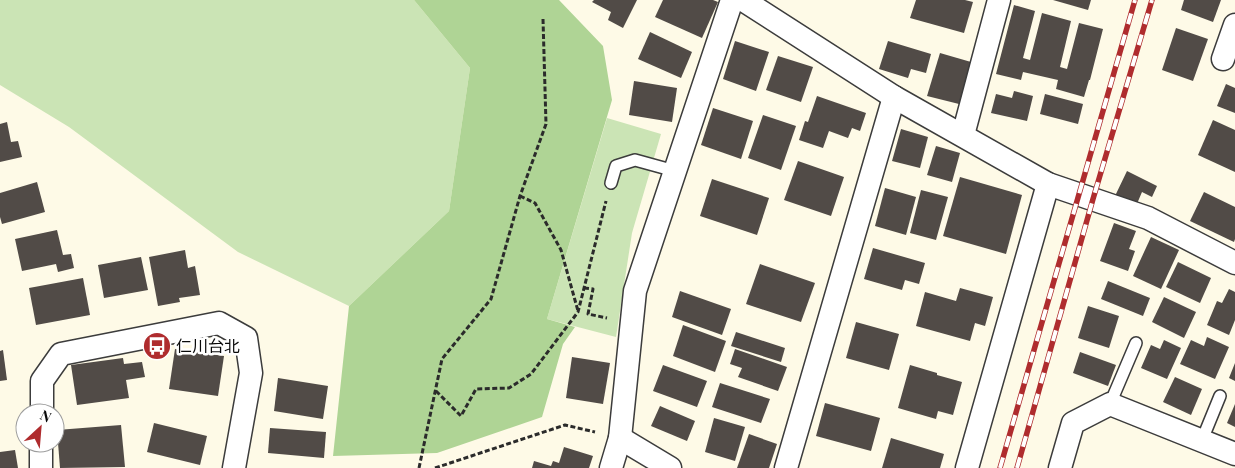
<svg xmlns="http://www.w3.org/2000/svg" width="1235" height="468" font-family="'Playfair Display','Noto Sans JP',serif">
<rect width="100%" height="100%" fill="#fefae7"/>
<g fill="#cbe4b5">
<polygon points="0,0 414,0 470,68 449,211 349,306 238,252 69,127 0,85"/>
<polygon points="607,118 661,134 632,233 616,337 547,319"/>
</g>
<polygon fill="#afd495" points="414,0 559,0 603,46 612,100 547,319 575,327 563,344 542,417 437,453 333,456 349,306 449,211 470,68"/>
<g fill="#514b47">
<polygon points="594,0 637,0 623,28 608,20 611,12 592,2"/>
<polygon points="663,0 713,0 718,2 702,38 655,17"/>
<polygon points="916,0 965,0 973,2 964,33 910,18"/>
<polygon points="1053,0 1091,0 1088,10"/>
<polygon points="1184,0 1221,0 1213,22 1181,10"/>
<polygon points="1014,5 1035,11 1023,58 1030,60 1042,13 1071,21 1060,67 1067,69 1079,23 1103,29 1090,80 1089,80 1084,97 1056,89 1058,80 1023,72 1021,80 996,74"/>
<polygon points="1176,28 1208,39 1193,81 1162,70"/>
<polygon points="650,32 692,52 681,78 638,59"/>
<polygon points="735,41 769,52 756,91 723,79"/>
<polygon points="888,41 931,54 926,73 911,69 908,78 879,69"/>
<polygon points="940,53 971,62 959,104 927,96"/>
<polygon points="778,56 813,67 801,102 766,90"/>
<polygon points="634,81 677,88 672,122 629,115"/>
<polygon points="1226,84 1235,88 1235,113 1217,106"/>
<polygon points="1014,91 1033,96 1027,121 991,113 996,94 1012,98"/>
<polygon points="1045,94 1083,104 1078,124 1040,114"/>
<polygon points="817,96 866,113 860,131 852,128 848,138 829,131 823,148 799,140 805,121 808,122"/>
<polygon points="713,108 753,121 741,159 701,145"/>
<polygon points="763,115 796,126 781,170 748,158"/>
<polygon points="1213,120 1235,130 1235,172 1198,155"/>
<polygon points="7,122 11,142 18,141 22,157 0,162 0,124"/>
<polygon points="901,129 928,137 920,168 892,161"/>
<polygon points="936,146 960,153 952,182 927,175"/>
<polygon points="798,161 844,177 831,216 784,200"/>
<polygon points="1127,171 1157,186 1152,197 1142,192 1136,206 1115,196"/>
<polygon points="960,177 1022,195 1006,254 943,236"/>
<polygon points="712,179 769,198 757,235 700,216"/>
<polygon points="37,182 45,212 2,224 0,217 0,193"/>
<polygon points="885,188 916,197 906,235 875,226"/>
<polygon points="921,190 948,197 936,240 910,233"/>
<polygon points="1204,192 1235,207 1235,239 1234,242 1190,221"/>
<polygon points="1114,223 1136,231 1129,249 1135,251 1128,271 1100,261"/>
<polygon points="57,230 63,255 71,254 74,268 58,272 56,264 22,271 15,239"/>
<polygon points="1151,237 1179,250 1161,289 1133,276"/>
<polygon points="873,248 925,263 919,284 905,280 902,290 864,279"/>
<polygon points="185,250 188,268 195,266 200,295 179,298 180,302 158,306 149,257"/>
<polygon points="141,257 148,290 104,298 98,265"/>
<polygon points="1178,262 1211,278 1200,303 1166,287"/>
<polygon points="760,264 815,283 801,322 746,304"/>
<polygon points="83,278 90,315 36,325 29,288"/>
<polygon points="1108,281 1150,298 1143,316 1101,299"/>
<polygon points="960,288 993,297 985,326 975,323 970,341 916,326 925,292 956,301"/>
<polygon points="1229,289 1235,292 1235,320 1229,335 1207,325 1217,301 1222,303"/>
<polygon points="680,291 731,309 722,335 672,317"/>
<polygon points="1164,297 1196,312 1184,338 1152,322"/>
<polygon points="1088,306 1119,316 1109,348 1078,338"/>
<polygon points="856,322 899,334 889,370 846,358"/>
<polygon points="683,325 726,341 715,372 673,356"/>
<polygon points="736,332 785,348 781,362 731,346"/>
<polygon points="1207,337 1229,347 1215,379 1180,364 1191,340 1204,346"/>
<polygon points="1164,340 1181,348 1167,379 1141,368 1151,345 1160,349"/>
<polygon points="175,349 224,356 218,396 169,389"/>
<polygon points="735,349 787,367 778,391 738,377 742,368 730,364"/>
<polygon points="3,350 7,380 0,381 0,351"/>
<polygon points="1080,352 1116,365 1108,386 1073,373"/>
<polygon points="572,357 610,363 603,404 566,398"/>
<polygon points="123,358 124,364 142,362 145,377 126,380 129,398 77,405 71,365"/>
<polygon points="1235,363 1235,381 1229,378"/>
<polygon points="663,365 707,381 697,407 653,391"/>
<polygon points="910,365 937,373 937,375 962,382 953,415 938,411 936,419 898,408"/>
<polygon points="1175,377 1202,389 1191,415 1163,402"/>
<polygon points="278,378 328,386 323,419 274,411"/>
<polygon points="720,383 770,399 761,423 712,407"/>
<polygon points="825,403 880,418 871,451 816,436"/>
<polygon points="1235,404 1235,427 1227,423"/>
<polygon points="660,406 695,421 687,441 651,426"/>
<polygon points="714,418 745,427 735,461 705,452"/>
<polygon points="154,423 207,436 200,465 147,452"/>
<polygon points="121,425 125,467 60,468 57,430"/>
<polygon points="270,428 326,432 324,458 268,453"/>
<polygon points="749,434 777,444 769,468 737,468"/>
<polygon points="891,438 944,454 940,468 882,468"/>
<polygon points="564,447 593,456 589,468 532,468 534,461 551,466 553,461 559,463"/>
<polygon points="15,450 18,468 0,468 0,452"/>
</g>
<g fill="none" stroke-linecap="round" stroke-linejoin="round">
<defs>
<g id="lane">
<polyline points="611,183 616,166 635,160 675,171"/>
<polyline points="1110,404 1136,343"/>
<polyline points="1202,440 1220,396"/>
</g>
<g id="street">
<polyline points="743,0 894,97 1048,184 1148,218 1235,263"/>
<polyline points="1223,59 1235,25"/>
<polyline points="963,135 999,0"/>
<polyline points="42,413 42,381 61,354 219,323 246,338 251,373 234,468"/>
<polyline points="620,438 670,468"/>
<polyline points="41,468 41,443"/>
<polyline points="611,468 620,438 635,291 732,0"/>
<polyline points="786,468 894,97"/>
<polyline points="967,468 1048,184"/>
<polyline points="1060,468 1073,423 1110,404 1235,454"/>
</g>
</defs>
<use href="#lane" stroke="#3c3c3c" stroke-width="14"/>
<use href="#street" stroke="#3c3c3c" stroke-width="25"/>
<g stroke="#2b2b2b" stroke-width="3" stroke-dasharray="5 2.5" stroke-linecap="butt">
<polyline points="520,196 535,203 561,250 578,311"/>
<polyline points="584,288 593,289 588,314 607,318"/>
<polyline points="436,391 461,416 476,389 509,388 531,374 578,312 606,201"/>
<polyline points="419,468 442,359 491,299 520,196 546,124 543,19"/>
<polyline points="435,468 565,425 595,432"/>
</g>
<use href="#lane" stroke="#fff" stroke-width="11"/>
<use href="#street" stroke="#fff" stroke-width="22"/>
<defs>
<g id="rail">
<polyline points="1000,468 1135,0"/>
<polyline points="1017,468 1093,199 1152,0"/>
</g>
</defs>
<use href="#rail" stroke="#af2c2e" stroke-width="5.5"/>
<use href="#rail" stroke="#fff" stroke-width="4" stroke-dasharray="11" stroke-linecap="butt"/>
</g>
<defs>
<symbol id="bus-disc" viewBox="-11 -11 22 22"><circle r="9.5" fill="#af2c2e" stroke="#fff"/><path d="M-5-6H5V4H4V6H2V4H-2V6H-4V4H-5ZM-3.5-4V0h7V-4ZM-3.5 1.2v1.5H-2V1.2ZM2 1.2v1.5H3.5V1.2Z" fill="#fff"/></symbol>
</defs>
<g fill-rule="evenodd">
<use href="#bus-disc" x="141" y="330" width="32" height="32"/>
</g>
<g text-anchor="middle" stroke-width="5" stroke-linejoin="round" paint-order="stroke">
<g font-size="16" fill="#090909" stroke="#fff" text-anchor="start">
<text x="176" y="352">仁川台北</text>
</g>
</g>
<g transform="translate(40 428) rotate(26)"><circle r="24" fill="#ffffff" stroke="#9d9d9d"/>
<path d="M0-4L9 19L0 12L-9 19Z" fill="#af2c2e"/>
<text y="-8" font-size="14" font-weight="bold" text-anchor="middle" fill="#090909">N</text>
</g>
</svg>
